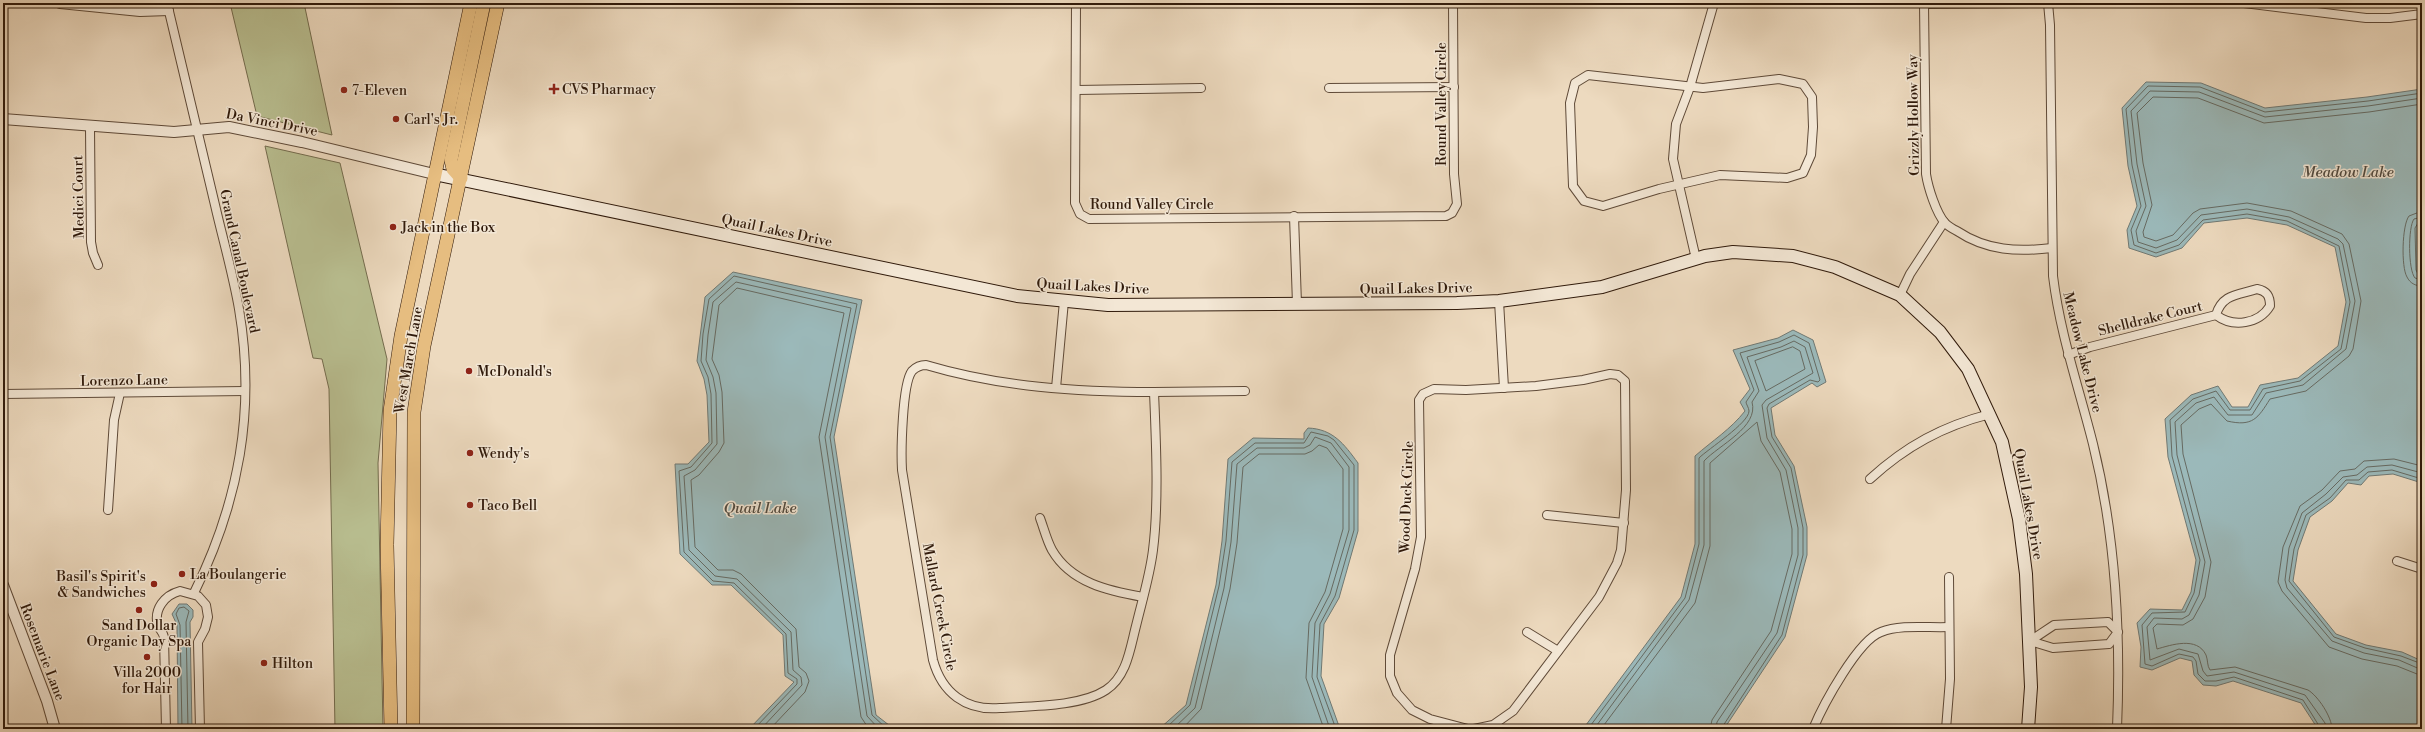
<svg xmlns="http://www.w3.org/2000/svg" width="2425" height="732" font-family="'Libre Bodoni',serif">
<rect width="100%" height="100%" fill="#eddabf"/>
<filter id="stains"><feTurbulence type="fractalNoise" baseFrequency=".005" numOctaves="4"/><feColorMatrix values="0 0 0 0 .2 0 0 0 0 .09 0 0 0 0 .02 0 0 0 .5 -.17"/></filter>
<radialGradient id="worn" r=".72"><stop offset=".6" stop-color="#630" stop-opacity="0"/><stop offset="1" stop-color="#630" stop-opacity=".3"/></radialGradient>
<g fill="#b9bf91" stroke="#746c4e">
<polygon points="230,3 304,3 332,135 257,116"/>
<polygon points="265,146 340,163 387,359 378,463 383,729 335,729 329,389 322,359 313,358"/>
</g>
<g fill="#9bb9ba" stroke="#707974">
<polygon points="2146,82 2201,83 2265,108 2367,97 2422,89 2422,224 2419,228 2420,270 2422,275 2422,483 2393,474 2369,476 2361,485 2348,483 2332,501 2310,517 2298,550 2293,581 2336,634 2366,645 2402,652 2422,661 2422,729 2318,729 2301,703 2233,681 2216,686 2203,685 2194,675 2192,661 2180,658 2152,670 2140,667 2141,647 2137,623 2150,609 2182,610 2191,592 2196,560 2168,457 2165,419 2191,395 2218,386 2232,407 2248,407 2260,385 2298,378 2338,346 2346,302 2335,247 2287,225 2247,218 2204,223 2182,248 2156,257 2129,248 2127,230 2137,206 2128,166 2122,108"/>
<polygon points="733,272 862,300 834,437 876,715 894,729 749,729 794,682 785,676 783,635 731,585 712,585 680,554 675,464 688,464 709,442 707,395 704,379 697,361 705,297"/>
<path d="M1793 330 1813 340 1826 382 1817 387 1812 383 1771 408 1775 435 1794 466 1807 527V555L1785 637 1724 729H1583L1681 597 1695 544V456C1712 441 1731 429 1745 411L1740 402 1750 389 1733 350 1778 338Z"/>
<path d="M1308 428C1333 429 1344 444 1358 463V531L1339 598 1324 624 1321 676 1340 729H1159L1186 705 1216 585 1222 541 1228 459 1253 438 1304 439V433Z"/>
<polygon points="179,604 187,604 193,610 193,617 190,622 192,729 178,729 177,625 172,614"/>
</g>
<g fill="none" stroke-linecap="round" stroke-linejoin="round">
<g stroke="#666a62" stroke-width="1">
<path d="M2422 211 2409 216C2402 225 2401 267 2407 277 2410 283 2415 286 2422 286"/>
<path d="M2422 217 2414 219C2408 227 2408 270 2415 278L2422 280"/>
<polyline points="2422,222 2418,223 2415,228 2416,270 2418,274 2422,275"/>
<polygon points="1793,347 1800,351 1805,369 1766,391 1755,361"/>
<polyline points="2422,466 2394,459 2364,461 2355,469 2340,471 2322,490 2300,506 2283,547 2278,582 2282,591 2329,647 2362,659 2397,666 2422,676"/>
<polyline points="2422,473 2392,465 2367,467 2357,475 2343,477 2326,494 2302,513 2289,548 2285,580 2287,588 2332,641 2364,653 2399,660 2422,670"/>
<polyline points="2422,479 2392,470 2368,472 2359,480 2346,480 2330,498 2306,515 2294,549 2289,581 2334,637 2365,648 2401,656 2422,664"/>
<polyline points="182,729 180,625 176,614 179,608 184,607 189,611 186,622 188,729"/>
<polyline points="754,729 797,684 797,679 788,673 786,634 734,583 713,581 684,552 679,471 691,467 712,443 711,394 708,377 701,361 703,334 709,299 734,276 857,304 830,437 872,715 887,729"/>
<polyline points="761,729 802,685 801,677 793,670 791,632 737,579 715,576 689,550 684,476 695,470 717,444 716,393 713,377 706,360 708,335 713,302 736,282 851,308 825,437 867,716 879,729"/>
<polyline points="770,729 805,692 809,681 806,673 799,667 796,629 741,574 733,570 718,570 695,547 691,480 699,475 719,452 724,443 722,392 719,375 712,359 719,305 737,288 844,313 819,437 861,717 869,729"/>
<polyline points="1165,729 1190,705 1219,586 1226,541 1232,462 1255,443 1304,443 1311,432 1328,436 1334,440 1354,465 1354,530 1335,596 1320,624 1317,677 1336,729"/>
<polyline points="1173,729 1195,708 1224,588 1231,542 1237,464 1257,448 1304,448 1310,445 1315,437 1331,443 1349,467 1349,530 1330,594 1315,623 1312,677 1330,729"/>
<polyline points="1182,729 1201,709 1230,589 1237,543 1243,467 1259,454 1305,454 1312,451 1319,445 1327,448 1343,469 1343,529 1325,592 1309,623 1306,678 1324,729"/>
<path d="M1588 729 1685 598 1699 544V458C1708 449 1749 423 1749 411 1749 408 1746 404 1746 402L1754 390 1740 353 1779 342 1794 335 1809 343 1820 380 1818 382 1810 380 1769 404 1767 408 1772 437 1791 468 1803 528V555L1782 635 1721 729"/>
<path d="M1594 729 1689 600 1704 545V461C1719 445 1759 427 1752 402L1759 391 1747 357 1781 347 1794 341 1805 347 1813 373 1766 400 1762 405 1767 438 1786 470 1798 528V555L1777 633 1717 722 1716 729"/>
<polyline points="1601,729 1695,603 1710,546 1710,463 1757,422 1761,441 1780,472 1792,529 1792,554 1771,631 1712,720 1710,729"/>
<polyline points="2321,729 2303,700 2234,677 2216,681 2205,681 2198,674 2196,661 2193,657 2179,654 2152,666 2145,664 2142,625 2152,613 2185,612 2194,593 2200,560 2172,456 2170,420 2193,399 2216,391 2230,410 2250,410 2263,389 2300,381 2341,349 2350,302 2339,246 2287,221 2247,214 2203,220 2179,245 2156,253 2134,245 2131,230 2141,206 2132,165 2126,109 2148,86 2200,87 2265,112 2368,101 2422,93"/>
<polyline points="2326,729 2325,723 2305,695 2234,672 2207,676 2203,671 2198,654 2179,649 2150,660 2147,627 2154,618 2182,619 2189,615 2199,595 2205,562 2177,455 2175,422 2196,403 2214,397 2228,415 2252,415 2266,393 2303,385 2346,349 2355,301 2343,244 2338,239 2289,217 2247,209 2201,215 2177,240 2156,248 2138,242 2136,231 2146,206 2137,164 2131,111 2150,91 2199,92 2265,117 2368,106 2422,98"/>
<path d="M2332 729C2332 717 2318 696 2308 690L2235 667 2210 670C2207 666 2208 660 2206 655 2197 636 2171 645 2157 649L2153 628 2157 624 2183 625 2193 619 2205 597 2211 562 2183 454 2181 425 2199 409 2211 404 2227 421C2253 427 2258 418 2270 399L2306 391 2349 356 2353 349 2361 301 2349 244 2342 234 2291 211 2247 203 2200 209 2193 213 2173 235 2156 241 2144 237 2143 232 2152 205 2143 163 2137 113 2153 97 2198 98 2264 123 2369 112 2422 104"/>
</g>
<defs>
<g id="minor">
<path d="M167 3C183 70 199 138 215 205 223 240 233 274 239 309 256 410 239 502 194 593"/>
<polyline points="1076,3 1075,203 1080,214 1089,219 1446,216 1452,213 1457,204 1454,174 1453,3"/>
<path d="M1924 3 1926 174C1928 187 1936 213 1945 223 1948 226 1953 229 1957 231 1987 251 2018 252 2052 248"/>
<path d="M2048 3 2050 25 2053 276C2060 334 2079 388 2093 444 2116 537 2121 633 2117 729"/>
<polyline points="2244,3 2366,18 2390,18 2422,14"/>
<polyline points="60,4 140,12 169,11"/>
<polyline points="1924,4 2031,3"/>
<polygon points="1588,75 1703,88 1779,79 1803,84 1812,97 1813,127 1811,155 1803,173 1787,178 1720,175 1659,189 1603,206 1584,201 1573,186 1570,103 1575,83"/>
<polyline points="1329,88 1454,87"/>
<polyline points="1077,90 1201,88"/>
<polyline points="90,127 91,242 93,253 98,265"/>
<polyline points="1294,216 1297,304"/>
<polyline points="1696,259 1673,159 1676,124 1690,87 1714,3"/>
<path d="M2257 289C2267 291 2270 296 2270 306 2259 324 2233 328 2216 315 2222 294 2238 295 2257 289Z"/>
<polyline points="1900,295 1910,274 1944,222"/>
<polyline points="1499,301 1504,388"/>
<polyline points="2068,355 2090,347 2216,315"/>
<path d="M926 365C1000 387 1077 392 1154 392 1156 441 1159 502 1153 550 1150 575 1142 601 1136 626 1130 649 1127 676 1106 690 1080 707 1030 706 1000 708 966 711 942 693 933 660L902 470C901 452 902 384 912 371 916 367 921 365 926 365Z"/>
<polyline points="1056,388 1064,301"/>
<polyline points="1154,392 1245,391"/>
<polyline points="3,394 245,391"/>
<path d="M1870 479C1906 446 1943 426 1990 414"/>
<polyline points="108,510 114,420 120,393"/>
<polyline points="1547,515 1624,523"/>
<path d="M1040 518C1044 529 1047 541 1052 550 1071 583 1109 591 1143 597"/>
<polyline points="2397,561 2422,569"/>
<polygon points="2108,622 2118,632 2109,644 2053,648 2030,641 2054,625"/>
<polyline points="1527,632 1558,651"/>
<path d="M166 729 164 637C163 632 160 630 158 626 153 609 165 595 180 591L198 596 206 605 208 617 205 629 198 642 200 729"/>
<polyline points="1468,729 1430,719 1412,710 1397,693 1390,676 1390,655 1415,569 1421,537 1419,400 1423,394 1434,389 1466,390 1536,386 1583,380 1610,374 1618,375 1625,381 1626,490 1621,550 1617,563 1599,597 1513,711 1493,725 1474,729"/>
<path d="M1813 729C1823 705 1858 640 1881 632 1901 624 1928 628 1949 627"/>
<polyline points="1946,729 1950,679 1949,577"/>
</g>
<g id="tertiary">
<polyline points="3,119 174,132 229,127 302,142 434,174"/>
<polyline points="3,585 47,701 55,729"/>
</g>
<polyline id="secondary" points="434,174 1017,296 1108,305 1457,303 1499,301 1602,287 1705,256 1733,252 1793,256 1835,267 1900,295 1940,332 1968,369 2002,442 2019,519 2026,574 2031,687 2028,729"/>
<g id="primary">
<polyline points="461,178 453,169 451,160 484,3"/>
<polyline points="391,729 387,545 390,411 401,336 471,3"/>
<polyline points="413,729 414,412 424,346 498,3"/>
</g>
</defs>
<use href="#minor" stroke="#5f4a38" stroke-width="10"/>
<use href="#tertiary" stroke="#5f4a38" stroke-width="12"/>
<use href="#secondary" stroke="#301a0b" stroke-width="14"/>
<use href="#primary" stroke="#301a0b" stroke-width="14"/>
<use href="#minor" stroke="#f3e7d5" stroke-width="8"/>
<use href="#tertiary" stroke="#f3e7d5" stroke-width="10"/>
<use href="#secondary" stroke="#f3e7d5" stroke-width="12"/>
<use href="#primary" stroke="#e6bd80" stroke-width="13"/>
</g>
<g fill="#8f2418" stroke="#f3e7d5" stroke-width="1.5">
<path d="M552 83h4v4h4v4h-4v4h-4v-4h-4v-4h4z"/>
<circle cx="344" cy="90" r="4"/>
<circle cx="396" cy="119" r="4"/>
<circle cx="393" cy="227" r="4"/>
<circle cx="469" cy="371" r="4"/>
<circle cx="470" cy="453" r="4"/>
<circle cx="470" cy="505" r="4"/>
<circle cx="182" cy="574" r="4"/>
<circle cx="154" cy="584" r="4"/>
<circle cx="139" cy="610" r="4"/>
<circle cx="147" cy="657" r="4"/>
<circle cx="264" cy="663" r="4"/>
</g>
<g text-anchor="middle" stroke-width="3" stroke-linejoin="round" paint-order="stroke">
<g font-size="14" fill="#301a0b" stroke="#f3e7d5" text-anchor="start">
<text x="562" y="94">CVS Pharmacy</text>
<text x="352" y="95">7-Eleven</text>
<text x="404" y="124">Carl's Jr.</text>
<text x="401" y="232">Jack in the Box</text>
<text x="477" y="376">McDonald's</text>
<text x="478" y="458">Wendy's</text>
<text x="478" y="510">Taco Bell</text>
<text x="190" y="579">La Boulangerie</text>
<text x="146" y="581" text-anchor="end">Basil's Spirit's<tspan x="146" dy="16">&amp; Sandwiches</tspan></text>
<text x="139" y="630" text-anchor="middle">Sand Dollar<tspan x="139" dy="16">Organic Day Spa</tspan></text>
<text x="272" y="668">Hilton</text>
<text x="147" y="677" text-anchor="middle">Villa 2000<tspan x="147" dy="16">for Hair</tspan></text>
</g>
<g font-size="14" fill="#301a0b" stroke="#f3e7d5">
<text transform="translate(1441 104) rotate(-90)" y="5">Round Valley Circle</text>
<text transform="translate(1913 115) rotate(-91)" y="5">Grizzly Hollow Way</text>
<text transform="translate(272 122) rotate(11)" y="5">Da Vinci Drive</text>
<text transform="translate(78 197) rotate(-91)" y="5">Medici Court</text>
<text x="1152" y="209">Round Valley Circle</text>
<text transform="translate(777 230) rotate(12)" y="5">Quail Lakes Drive</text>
<text transform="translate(240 261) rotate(78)" y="5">Grand Canal Boulevard</text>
<text transform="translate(1093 286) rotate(3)" y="5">Quail Lakes Drive</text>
<text transform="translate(1416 288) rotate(-1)" y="5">Quail Lakes Drive</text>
<text transform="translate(2150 318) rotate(-14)" y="5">Shelldrake Court</text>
<text transform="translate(2083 352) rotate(76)" y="5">Meadow Lake Drive</text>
<text transform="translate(408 360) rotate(-80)" y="5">West March Lane</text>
<text transform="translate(124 380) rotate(-1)" y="5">Lorenzo Lane</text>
<text transform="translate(1406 497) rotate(-88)" y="5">Wood Duck Circle</text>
<text transform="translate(2029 504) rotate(80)" y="5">Quail Lakes Drive</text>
<text transform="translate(940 607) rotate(79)" y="5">Mallard Creek Circle</text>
<text transform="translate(43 652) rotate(69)" y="5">Rosemarie Lane</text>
</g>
<g font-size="15" font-style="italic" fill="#504a40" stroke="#f3e7d5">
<text x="2348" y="177">Meadow Lake</text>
<text x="760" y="513">Quail Lake</text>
</g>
</g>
<rect width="2425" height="732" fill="none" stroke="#eddabf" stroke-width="16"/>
<rect x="4" y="4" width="2417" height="724" fill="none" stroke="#301a0b" stroke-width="2"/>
<rect x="8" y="8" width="2409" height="716" fill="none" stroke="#301a0b"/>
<rect width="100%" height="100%" filter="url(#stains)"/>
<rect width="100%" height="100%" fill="url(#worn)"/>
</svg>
